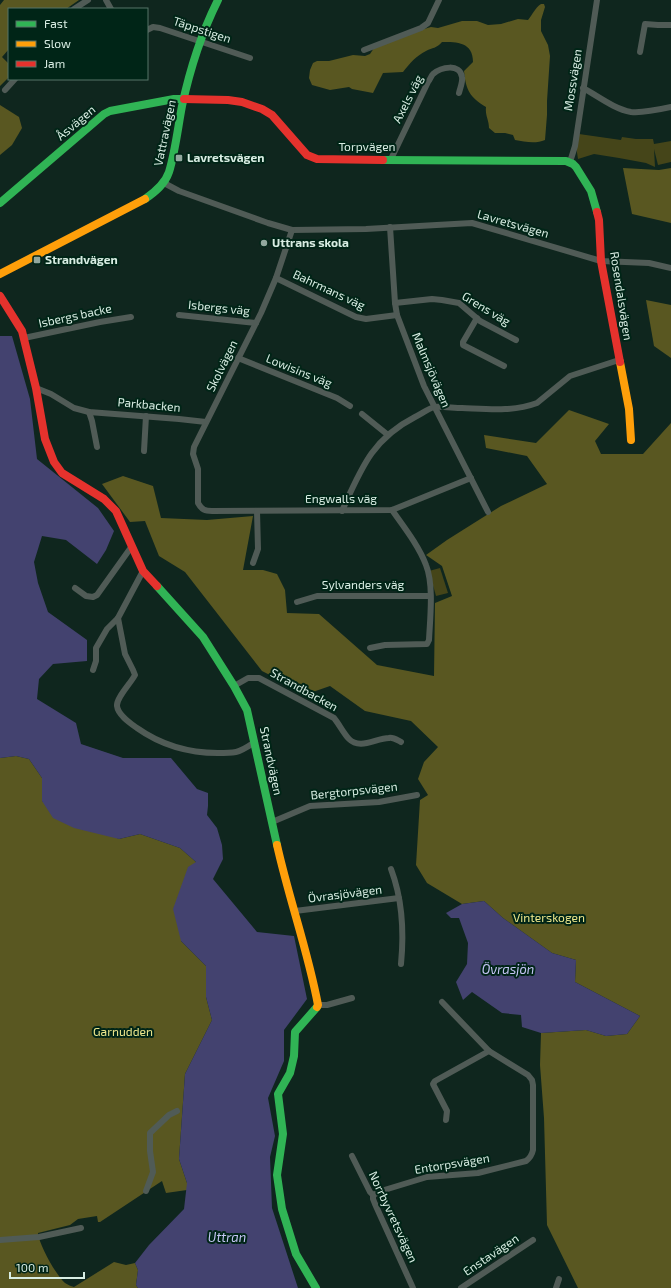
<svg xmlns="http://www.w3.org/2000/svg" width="671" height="1288" font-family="'Exo 2',sans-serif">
<rect width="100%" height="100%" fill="#0f261e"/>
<g fill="#454519">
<polygon points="579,134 621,140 622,137 636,139 653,139 654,144 671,141 671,162 658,165 654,149 655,167 646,163 619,158 594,154 578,159 576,146"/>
<polygon points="440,568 448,593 436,596 429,571"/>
</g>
<g fill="#595721">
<polygon points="4,0 79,0 66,9 9,9 9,49 2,57 9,64 9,77 0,86 0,5"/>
<path d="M541 4H544L545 7 541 20V31L548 45 550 56 547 101V115L545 140C536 144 525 142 515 140L513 135 505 133H495L489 128C489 120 485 116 486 107 470 97 466 91 464 71L473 62C473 42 457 42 442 42 436 49 433 47 426 51 416 56 410 63 403 72L383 73 373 93 352 89 349 87 330 90 312 85 309 78 310 70 313 63 317 61H329L353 55 365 56 370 54 374 48 424 29 431 27 438 28 462 21H477L488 25 501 24 518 19 528 20C533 14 535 8 541 4Z"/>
<polygon points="0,105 19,117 22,128 12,145 0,155"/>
<polygon points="623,168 659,170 671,168 671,223 632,214"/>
<polygon points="646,300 671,305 671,358 654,346"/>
<polygon points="569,410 609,424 595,441 601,454 643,454 671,423 671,1288 578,1288 547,1225 544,1118 540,1065 541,1033 586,1030 606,1036 627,1034 640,1016 575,982 576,960 552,953 503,918 484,901 462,904 427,883 416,865 420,800 428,795 418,779 424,762 438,747 411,721 365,711 330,686 307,694 262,671 185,572 159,556 145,521 130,522 102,484 123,476 153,486 161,518 207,520 253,516 243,570 263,570 277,574 285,590 287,613 319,614 377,665 434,676 435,603 452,596 442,566 426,555 447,540 501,506 547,484 527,456 486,448 484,435 536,443"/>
<path d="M16 756 29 759 42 778V801L119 839 140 834 180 848 196 862 181 941 206 966V997L212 1020 185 1074 179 1159 187 1183V1190L166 1193 162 1181 100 1222H98L97 1216 78 1219 70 1225 38 1233C39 1245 56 1275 65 1283 68 1285 71 1286 74 1287L114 1262 126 1265 135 1263 138 1270 136 1285 138 1288H0V758Z"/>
</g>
<g fill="#43426f">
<polygon points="0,336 12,336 30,399 37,459 98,508 114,531 106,550 97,564 66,540 42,536 34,562 38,583 48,612 87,640 87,661 53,664 39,679 37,699 76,723 81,744 123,758 171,758 197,789 208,793 208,806 207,815 217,828 222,845 223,859 213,879 257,932 294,936 307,999 284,1030 284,1061 268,1098 275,1136 270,1157 272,1208 298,1288 138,1288 136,1285 138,1270 135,1263 149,1245 184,1209 187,1183 179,1159 185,1074 212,1020 206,997 206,966 181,941 173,909 188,867 196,862 180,848 140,834 119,839 74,828 53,818 42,801 42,778 29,759 16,756 0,758"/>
<polygon points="484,901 503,918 552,953 576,960 575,982 640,1016 627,1034 606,1036 586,1030 541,1033 522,1027 521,1015 502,1013 472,992 463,1000 456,982 467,964 468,943 459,918 451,918 446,913 462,904"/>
</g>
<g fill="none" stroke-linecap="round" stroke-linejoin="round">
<g stroke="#505b56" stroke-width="6">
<polyline points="106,0 111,9"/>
<polyline points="74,9 88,0"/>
<polyline points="147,30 153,27 160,28 250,58"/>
<polyline points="364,50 421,28 428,23 439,0"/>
<polyline points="640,52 645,24 658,25 671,25"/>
<path d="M583 88C598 96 614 109 631 112 640 113 662 109 671 107"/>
<polyline points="5,90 15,79"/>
<path d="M391 159 428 82C430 80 431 76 433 74 441 67 460 63 462 77 463 82 460 88 459 93"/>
<polyline points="570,162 575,146 597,0"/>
<polyline points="164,183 179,191 268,223 292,230 366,229 472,223 601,261 649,263 671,268"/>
<polyline points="390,227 395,303 397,315 424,386 488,512"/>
<path d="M292 230 276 278 261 313 194 447 193 454 198 469V503C202 510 205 511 212 511L392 510 471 478"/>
<polyline points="276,278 356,317 366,319 397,315"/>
<polyline points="395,303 432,299 442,300 459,303 480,321 516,340"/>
<polyline points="179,315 256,323"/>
<polyline points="477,318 463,342 463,345 504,366"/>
<polyline points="24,338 100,322 131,317"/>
<polyline points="238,358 337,398 350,406"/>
<polyline points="36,388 51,394 74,408 89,412 179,419 206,422"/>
<polyline points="89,412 92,421 97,447"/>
<polyline points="362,414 388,435"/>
<polyline points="144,451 146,416"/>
<path d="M342 511C361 469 372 439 415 417 421 414 428 409 434 407 441 406 454 408 462 408 487 409 513 412 537 403L570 376 619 360"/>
<polyline points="253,563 258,549 257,511"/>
<path d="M143 571 118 618 125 654 133 670 135 675C131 683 116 698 117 706 118 715 130 723 137 728 161 745 188 753 218 753 223 753 230 753 236 752 242 751 249 746 255 742"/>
<polyline points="75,588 86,596 93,597 97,595 132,546"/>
<polyline points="297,602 317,596 430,596"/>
<path d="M370 648 385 645 427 644 429 640C430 619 434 585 426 565 419 546 404 527 392 510"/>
<polyline points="93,670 96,661 96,648 107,629 118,618"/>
<path d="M234 686 248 678H259L334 718C339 724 344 734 349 739 360 750 376 738 389 738 393 737 397 740 401 742"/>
<polyline points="272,822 310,806 379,802 417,795"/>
<path d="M391 869C402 898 404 933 401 964"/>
<polyline points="295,911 399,898"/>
<polyline points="318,1005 327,1005 352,998"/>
<polyline points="446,1120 447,1111 433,1084 435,1081 489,1051"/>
<polyline points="352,1156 370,1192 373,1195 373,1199 375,1204 413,1288"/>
<polyline points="146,1191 153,1172 150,1151 150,1133 169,1115 177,1111"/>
<path d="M373 1195 381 1191 427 1177 478 1173 526 1161C530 1158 532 1155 533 1150V1085L532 1080 528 1075 489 1051 442 1002"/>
<polyline points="0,1240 39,1237 81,1228"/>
<polyline points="461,1288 533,1240"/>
<polyline points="556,1288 559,1279"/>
</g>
<g stroke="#30b455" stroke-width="8">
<polyline points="383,160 566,161 573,164 576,167 591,191 597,212"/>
<path d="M145 199C155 192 165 184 169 172 175 153 178 127 182 106 190 69 201 34 218 0"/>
<polyline points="0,203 104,114 110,111 174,99 184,99"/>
<polyline points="157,586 203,637 234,686 247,710 277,845"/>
<polyline points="316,1288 296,1254 282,1209 277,1175 283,1134 278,1094 290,1073 294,1056 295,1032 317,1007"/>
</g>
<g stroke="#ff9f0a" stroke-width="8">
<polyline points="0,274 145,199"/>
<polyline points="620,362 629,409 631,440"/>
<path d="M277 845C289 899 308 951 318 1005L317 1007"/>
</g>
<g stroke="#e5322d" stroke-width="8">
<polyline points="184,99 228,100 242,102 262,109 272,115 307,155 317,159 383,160"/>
<polyline points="597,212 599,220 601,261 620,362"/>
<polyline points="0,296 22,331 36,388 45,439 54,462 62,473 104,499 116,511 143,571 157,586"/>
</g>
</g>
<g fill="#92a79e" stroke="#002517" stroke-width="1.5">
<rect x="175" y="154" width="8" height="8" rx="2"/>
<circle cx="264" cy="243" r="4"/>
<rect x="33" y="256" width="8" height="8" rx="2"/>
</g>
<g text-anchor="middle" stroke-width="4" stroke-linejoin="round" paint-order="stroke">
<g font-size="12" fill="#d8ede3" stroke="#002517">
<text transform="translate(202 30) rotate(18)" y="4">Täppstigen</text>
<text transform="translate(573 80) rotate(-81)" y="4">Mossvägen</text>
<text transform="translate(408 99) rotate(-63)" y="4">Axels väg</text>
<text transform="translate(76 123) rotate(-40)" y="4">Åsvägen</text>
<text transform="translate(165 133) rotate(-78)" y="4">Vattravägen</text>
<text x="367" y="151">Torpvägen</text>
<text transform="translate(513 224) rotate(16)" y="4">Lavretsvägen</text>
<text transform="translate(329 290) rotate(25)" y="4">Bahrmans väg</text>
<text transform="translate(621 296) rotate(81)" y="4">Rosendalsvägen</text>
<text transform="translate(219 308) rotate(6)" y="4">Isbergs väg</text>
<text transform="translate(486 309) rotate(31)" y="4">Grens väg</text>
<text transform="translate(75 316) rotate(-12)" y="4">Isbergs backe</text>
<text transform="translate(222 366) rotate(-64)" y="4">Skolvägen</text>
<text transform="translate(431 370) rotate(67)" y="4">Malmsjövägen</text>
<text transform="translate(299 371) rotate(22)" y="4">Lowisins väg</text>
<text transform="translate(149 405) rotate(5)" y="4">Parkbacken</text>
<text x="341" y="503">Engwalls väg</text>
<text x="363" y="589">Sylvanders väg</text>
<text transform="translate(304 690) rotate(29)" y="4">Strandbacken</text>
<text transform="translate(271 761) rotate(78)" y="4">Strandvägen</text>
<text transform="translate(354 791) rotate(-6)" y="4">Bergtorpsvägen</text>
<text transform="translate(345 894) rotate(-7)" y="4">Övrasjövägen</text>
<text transform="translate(452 1164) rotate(-9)" y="4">Entorpsvägen</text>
<text transform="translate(393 1217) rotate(65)" y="4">Norrbyvretsvägen</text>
<text transform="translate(491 1255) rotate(-34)" y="4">Enstavägen</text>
</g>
<g font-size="12" font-weight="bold" fill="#d8ede3" stroke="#002517" text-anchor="start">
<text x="187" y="162">Lavretsvägen</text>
<text x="272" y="247">Uttrans skola</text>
<text x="45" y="264">Strandvägen</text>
</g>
<g font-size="12" fill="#eee88d" stroke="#002517">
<text x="549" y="922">Vinterskogen</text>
<text x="123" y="1036">Garnudden</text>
</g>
<g font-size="13" font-style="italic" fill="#c5c5f5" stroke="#002517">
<text x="508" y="974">Övrasjön</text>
<text x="227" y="1242">Uttran</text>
</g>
</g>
<rect x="8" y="8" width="140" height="72" fill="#002517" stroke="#567569"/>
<rect x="16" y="21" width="20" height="6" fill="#30b455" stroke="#567569"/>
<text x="44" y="28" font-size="12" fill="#d8ede3">Fast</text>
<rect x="16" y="41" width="20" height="6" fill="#ff9f0a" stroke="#567569"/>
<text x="44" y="48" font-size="12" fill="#d8ede3">Slow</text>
<rect x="16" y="61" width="20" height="6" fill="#e5322d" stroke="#567569"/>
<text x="44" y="68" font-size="12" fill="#d8ede3">Jam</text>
<path d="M10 1272v6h74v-6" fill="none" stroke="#d8ede3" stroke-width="2"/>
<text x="16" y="1272" font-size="12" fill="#d8ede3" stroke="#002517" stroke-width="3" paint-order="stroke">100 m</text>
</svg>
